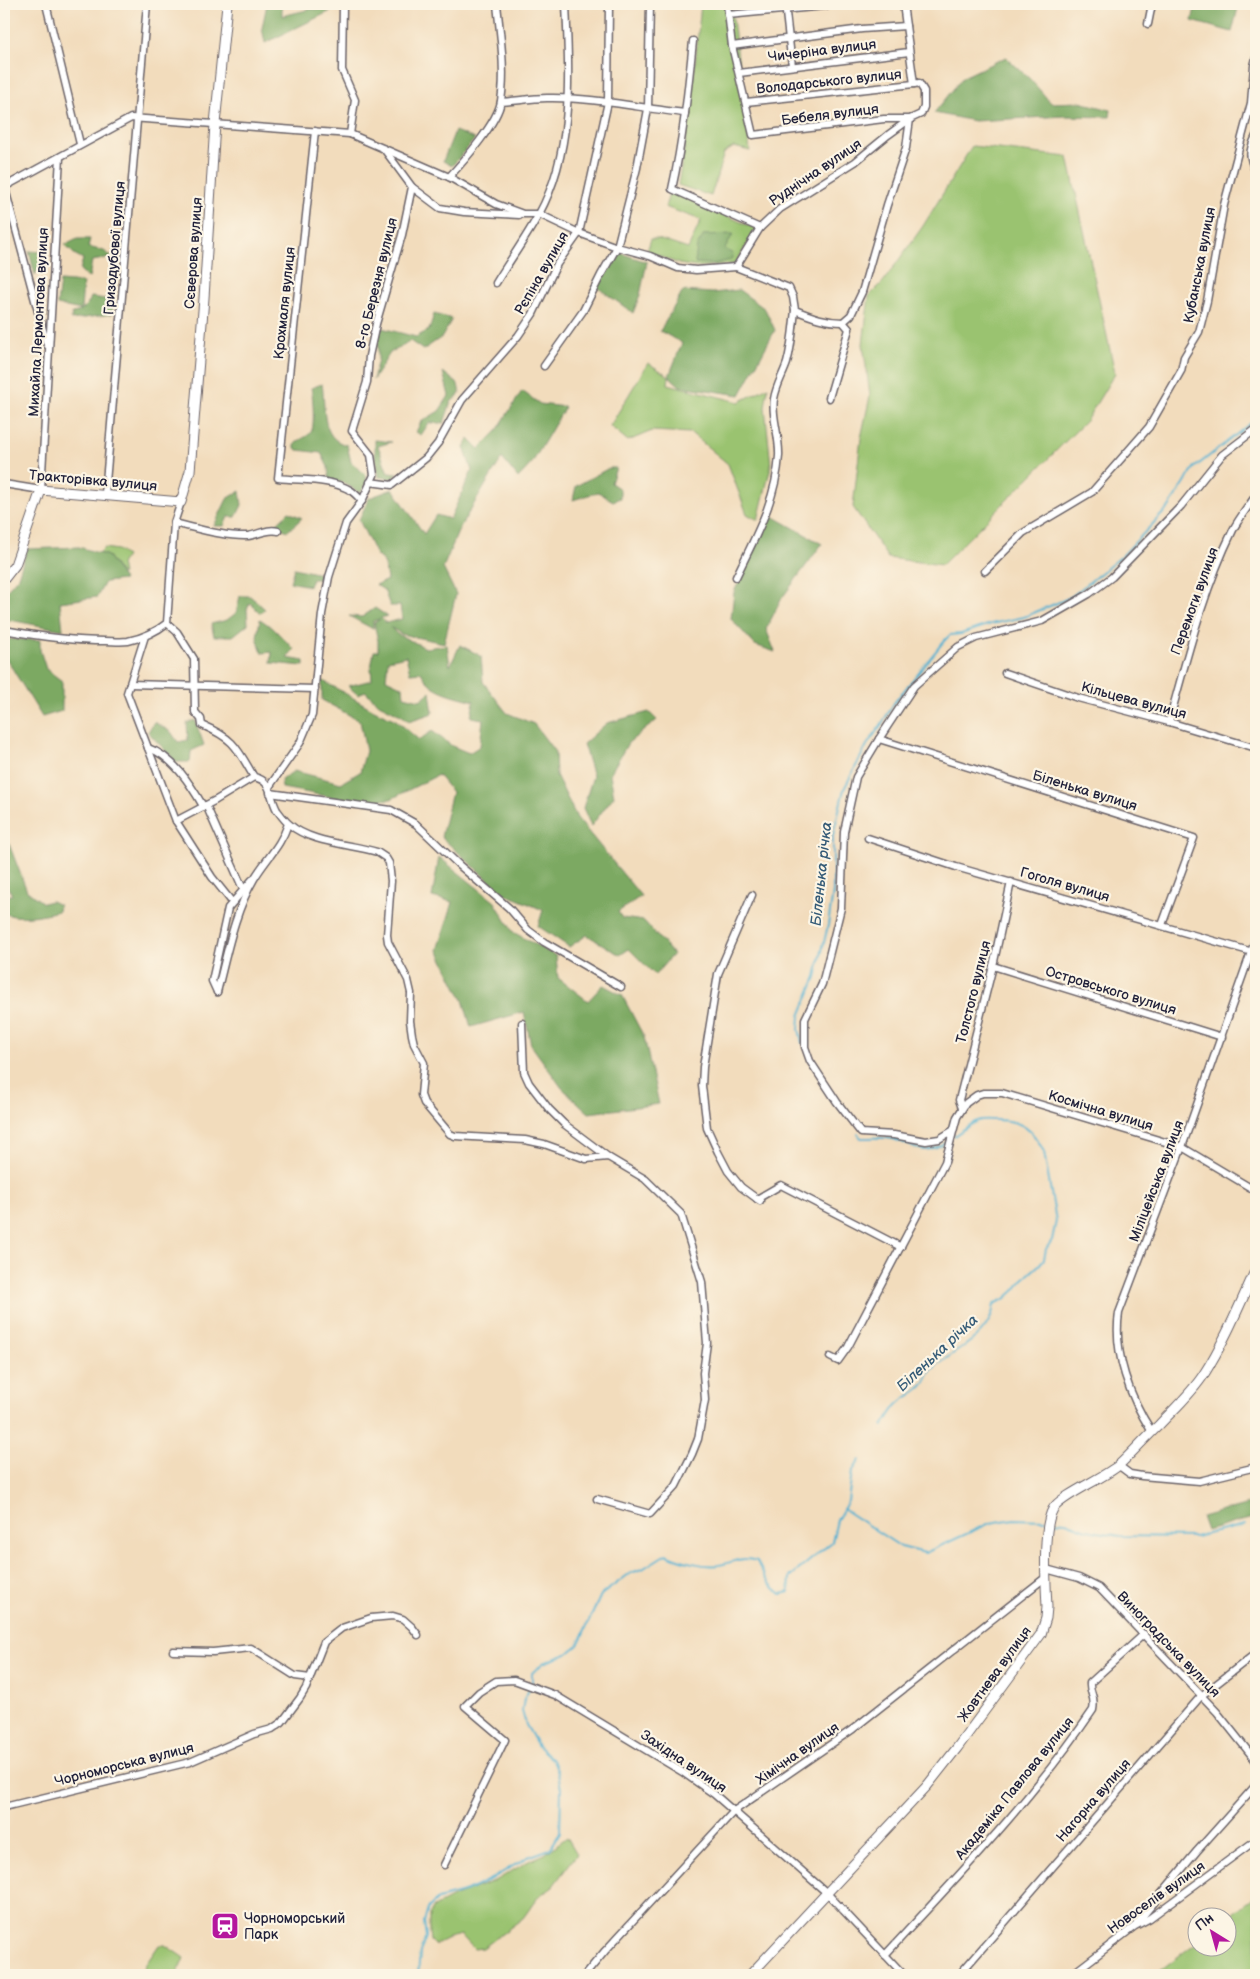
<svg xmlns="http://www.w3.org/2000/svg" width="1260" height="1979" font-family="'Balsamiq Sans',sans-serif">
<rect width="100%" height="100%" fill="#fcf5e5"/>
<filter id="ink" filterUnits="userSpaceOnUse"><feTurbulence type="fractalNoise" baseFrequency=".02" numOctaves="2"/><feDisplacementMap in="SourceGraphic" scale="10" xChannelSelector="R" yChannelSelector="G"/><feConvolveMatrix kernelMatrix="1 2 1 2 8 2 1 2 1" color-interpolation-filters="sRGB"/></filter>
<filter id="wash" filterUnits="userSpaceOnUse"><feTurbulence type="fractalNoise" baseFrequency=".0096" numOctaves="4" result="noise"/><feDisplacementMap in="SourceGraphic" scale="20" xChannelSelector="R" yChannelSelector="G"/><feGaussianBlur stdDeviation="1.12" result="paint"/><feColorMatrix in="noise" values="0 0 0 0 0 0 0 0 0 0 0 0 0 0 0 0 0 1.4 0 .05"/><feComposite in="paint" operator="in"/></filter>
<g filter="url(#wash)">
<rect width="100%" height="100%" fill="#f2dcbc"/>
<g fill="#9ac36f" stroke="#5e7255">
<polygon points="701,4 731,4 750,151 734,147 724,153 711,196 678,185 690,114"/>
<polygon points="972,146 1068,157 1115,373 1086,421 942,565 888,558 853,507 861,438 870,396 863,344 869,296 883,282 923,226"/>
<polygon points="670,191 757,229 735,264 696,267 679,264 647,251 651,239 658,239 688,249 701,220 665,207"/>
<polygon points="648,363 669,376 668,384 739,402 768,387 765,407 771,466 758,520 747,514 728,464 691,433 652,431 628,441 610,426"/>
<polygon points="104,548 118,550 126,556 121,564 123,574 121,574 108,556 99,553"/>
<polygon points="567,1837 577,1854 553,1886 539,1896 523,1918 483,1948 474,1949 461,1935 448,1938 434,1945 430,1941 429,1932 429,1915 434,1907 455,1896 497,1880 527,1862 545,1854"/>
<polygon points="1256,1895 1256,1975 1154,1975 1197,1942 1198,1946 1228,1946 1228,1917"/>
<polygon points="159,1945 165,1945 184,1958 177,1975 141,1975 146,1964"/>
</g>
<g fill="#7ba962" stroke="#4e664e">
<polygon points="267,4 282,4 282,16 311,9 335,9 265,43 262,28"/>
<polygon points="1196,4 1239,4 1232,32 1192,21"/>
<polygon points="1006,57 1031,80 1051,103 1080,102 1111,110 1110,117 1065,116 974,121 934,113 963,77"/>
<polygon points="455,131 475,139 452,166 443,161"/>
<polygon points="733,234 725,249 733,254 731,260 714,264 695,263 697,246 704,235"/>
<polygon points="77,239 90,239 88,247 104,251 117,261 110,258 92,261 89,278 80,270 83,259 74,254 65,245"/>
<polygon points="29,251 44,252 46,270 37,271 35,275"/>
<polygon points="620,253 647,262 640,295 633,313 597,287"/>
<polygon points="60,281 83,283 81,310 57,305"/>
<polygon points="739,290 765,309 775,330 740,395 680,386 669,376 682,343 660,331 683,291 713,293"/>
<path d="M91 297 113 300 112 314 71 320 72 313C82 312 88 306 91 297Z"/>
<polygon points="434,314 452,319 442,337 423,350 410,341 390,353 373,380 378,359 378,338 382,328 416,337 429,330"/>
<polygon points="443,372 458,384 460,394 451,402 444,423 429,423 421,435 416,432 421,422 439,411 449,396"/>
<path d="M322 384C326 405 319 439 347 445L351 462 366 475 367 483 360 493 344 483 329 480 328 467 321 453 298 450 295 448V444C299 439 308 437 311 432 315 427 313 395 311 388Z"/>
<path d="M522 391 540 404 565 407 532 463 518 478 502 458 460 527 443 568 456 594 444 643 401 634 390 627 397 634 426 648 447 645 450 666 460 645 481 656 483 682 507 713 534 724 555 752 556 775 577 818 641 896 618 912 622 918 644 921 673 954 655 975 629 949 620 955 587 935 569 947 538 926 543 910 503 893 441 837 452 792 438 775 391 799 358 802 282 788 281 780 294 771 341 783 360 772 366 751 360 721 322 700V680L374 710 396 720 419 740 432 731 452 746 469 753 480 746 483 719 471 717 474 701C454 695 430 692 421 672L410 673 406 656 388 660 386 679 403 687 404 696 420 700 430 692 433 713 409 721 401 715 379 704 365 691 358 695 348 686 372 680 371 668 374 651H378V641L374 623 380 619 373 621V629L349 616 362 617 375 608 387 616 381 618 386 623 402 619 400 606H390L384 590 376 585 387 580 384 562 376 555 359 520 369 498 393 489 424 534 436 515 450 519 472 471 464 447 469 439 479 449 496 432Z"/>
<polygon points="375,440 392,442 378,446 388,473 398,474 393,479 379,477 375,457"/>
<polygon points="609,468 616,468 611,483 620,489 620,498 613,501 598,492 573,500 576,486"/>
<polygon points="240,491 242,505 236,517 228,517 224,526 214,526 227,499"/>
<polygon points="289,512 302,518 288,531 274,526"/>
<polygon points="771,515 822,544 782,598 766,629 775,652 755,645 731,619 734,592"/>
<polygon points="79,547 108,556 124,580 105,582 97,597 60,602 63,630 4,619 4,593 18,577 27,549"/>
<polygon points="294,568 320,574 320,579 312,579 309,586 290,582"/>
<polygon points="240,596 250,596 265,609 260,613 250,603 247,609 248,624 233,636 214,636 211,624 227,620 236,613"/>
<polygon points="260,619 273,628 294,649 287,658 304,661 304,666 271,663 272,652 262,653 257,637"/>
<polygon points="4,639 40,640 40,650 46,669 62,681 62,711 42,717 4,655"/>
<polygon points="649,712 657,720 628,743 610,774 614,796 591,826 583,808 593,776 583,744 607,723"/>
<polygon points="195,720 204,745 191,751 190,762 176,762 148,732 154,722 171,732 178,742 188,740 187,723"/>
<path d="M4 840 9 844 27 891 43 903 51 901 59 905 58 911C44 915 16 920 4 913V896L12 895 9 889 4 885Z"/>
<polygon points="439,857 495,902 513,932 556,956 558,978 588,1001 603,985 622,995 644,1037 659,1104 589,1113 562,1088 531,1045 524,1012 471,1027 463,1000 438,950 453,902 432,897"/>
<polygon points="1256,1502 1256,1517 1206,1531 1201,1517"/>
</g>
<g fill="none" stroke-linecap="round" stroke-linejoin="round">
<g stroke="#52b1d1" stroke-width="2">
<polyline points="802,1043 799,1029 800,1016 816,977 828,925 833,892 833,835 844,789 867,745 881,725 894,703 944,641 950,635 961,634 991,624 1024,617 1071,597 1122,556 1169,507 1194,468 1256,419"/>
<polyline points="821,1083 832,1100"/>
<path d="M858 1134 861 1138C871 1138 883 1137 893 1139 917 1146 923 1159 948 1140"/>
<path d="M883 1426C888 1419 892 1410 898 1404 905 1397 916 1393 923 1385 927 1380 928 1373 933 1369 954 1349 991 1338 994 1304L1005 1299 1016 1289 1021 1281 1039 1265 1044 1259 1046 1249 1052 1240 1056 1221 1044 1152C1033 1129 1021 1120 996 1120 990 1120 982 1119 977 1121 969 1125 961 1131 954 1136"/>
<polyline points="843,1509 901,1547 925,1553 990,1523 1014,1519 1046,1520"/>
<polyline points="1051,1521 1066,1522 1087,1530 1120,1536 1195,1537 1245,1525"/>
<path d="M532 1684V1673L543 1663 567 1654 578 1645 601 1595 629 1574 644 1568 666 1554C680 1561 704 1567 719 1565 736 1562 739 1556 757 1561 763 1575 769 1585 781 1594L789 1592 790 1577 832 1542 837 1520 848 1501 852 1472 860 1460"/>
<polyline points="418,1975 420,1952 426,1937 424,1922 428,1908 438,1899 467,1891 493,1878 528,1857 550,1849 560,1833 561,1789 558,1773 553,1760 538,1746 526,1725 522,1711 524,1699 530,1688"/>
</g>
</g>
</g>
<g filter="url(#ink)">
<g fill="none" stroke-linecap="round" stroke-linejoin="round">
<defs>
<g id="minor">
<polyline points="46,4 80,144"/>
<polyline points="343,4 342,70 355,100 350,134"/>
<polyline points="727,4 732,46 753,135 884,119 909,119"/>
<polyline points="785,4 792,66"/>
<polyline points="728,15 846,4"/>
<polyline points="1148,24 1152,4"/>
<path d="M693 41C688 90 683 140 672 189L760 228"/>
<polyline points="732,46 862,29 906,26"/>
<polyline points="739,73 909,52"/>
<path d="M501 102C516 101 532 98 547 98 593 97 639 108 685 113"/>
<polyline points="746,102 914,84"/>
<path d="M315 131 278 478C301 481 329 478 350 490 355 493 359 498 362 501"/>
<path d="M1256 136C1248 152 1249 157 1256 173"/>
<path d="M449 177C464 161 498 122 501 101 506 69 500 35 497 4"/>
<polyline points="4,185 47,345"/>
<polyline points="4,187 131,118 350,134 449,177 496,204 523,214 539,214 579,233 617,247 650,256 678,268 696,270 736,267"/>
<polyline points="412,187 440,208 464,212 519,215"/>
<path d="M496 283C510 260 526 238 539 214 574 150 569 75 566 4"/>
<path d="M843 322C826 322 812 317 795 310L793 297 789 288 736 267 760 228 780 209 855 162 888 135 910 119 921 114 924 107V91L919 83 914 84 903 4"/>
<polyline points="544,366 583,311 601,275 617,247 637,168 648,109 650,4"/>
<polyline points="829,398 849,329 843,322 851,315 862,292 887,205 906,148 910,119"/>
<polyline points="370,482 392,485 426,458 438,443 462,400 518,336 533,314 557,264 579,233 608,102 609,4"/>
<polyline points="4,484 41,490 60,157"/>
<polyline points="105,494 147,4"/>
<path d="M174 523C196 528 225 537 248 536 258 535 267 528 278 531"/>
<polyline points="985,571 1023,533 1092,492 1149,427 1181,371 1184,357 1199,332 1207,301 1224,205 1251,103 1254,66 1256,58"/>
<path d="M736 577C755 537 776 501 779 456 780 436 771 416 774 399 776 386 783 375 787 363 792 345 793 328 795 310"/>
<path d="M167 623 177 632 194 659 195 712 201 719 202 725C235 739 237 748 254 777 273 781 269 796 277 810 280 814 285 821 289 824 310 843 351 844 377 852L386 858 389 863 391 881 387 935 388 942 408 980 411 993 410 1021 412 1035 414 1044 424 1063 421 1095 424 1103 450 1134 455 1136 525 1140 544 1144 586 1159 608 1157 645 1179 681 1214 702 1282 707 1343 703 1373 705 1400 698 1439 692 1454 676 1486 650 1514 597 1499"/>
<path d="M4 630C37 636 71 641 105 641 112 641 121 642 128 641 142 638 156 632 167 623L174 523 181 502"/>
<polyline points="145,636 127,693 176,821 212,877 232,902"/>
<polyline points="1005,673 1078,698 1169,722 1256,748"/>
<polyline points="130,684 315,689"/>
<path d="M1169 722C1187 657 1203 591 1233 530 1239 518 1249 506 1256 495"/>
<polyline points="879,739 1194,838 1162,925"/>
<path d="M148 748C173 756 191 785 203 806"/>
<polyline points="269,787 300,743 312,715 322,614 329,577 346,523 362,501 374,475 371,455 352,431 367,382 369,356 376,324 402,235 412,187 384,149"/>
<polyline points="270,793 391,810 416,824 459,865 509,908 528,930 544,942 621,987"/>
<polyline points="206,805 243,889"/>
<polyline points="176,821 216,800 254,777"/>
<polyline points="868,838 956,867 1256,953"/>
<polyline points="752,895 718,974 703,1067 702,1086 707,1128 718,1152 728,1171 741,1187 760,1201"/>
<polyline points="993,966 1222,1037"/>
<path d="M217 992C227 954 234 913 254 879 265 860 281 846 288 824"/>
<polyline points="217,992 212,981 228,908 252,880"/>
<polyline points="522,1023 524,1072 529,1083 549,1109 564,1124 608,1157"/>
<polyline points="962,1108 959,1100 993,966 1011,882"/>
<polyline points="952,1131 939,1139 926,1141 894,1135 861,1133 837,1102 810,1061 805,1047 805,1019 822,984 841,908 844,832 856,777 879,739 914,686 958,647 976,638 1042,621 1089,594 1112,577 1181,506 1222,455 1256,429"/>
<polyline points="757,1199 781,1185 901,1247"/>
<polyline points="830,1357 838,1361 848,1347 945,1162 957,1117 966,1103 977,1095 983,1093 1002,1093 1182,1147 1256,1191"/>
<path d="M1152 1432C1130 1398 1113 1353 1119 1313L1182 1147 1256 938"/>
<polyline points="1118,1465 1130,1474 1142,1476 1199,1481 1256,1467"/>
<polyline points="1046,1569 1079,1578 1099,1588 1217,1712 1256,1761"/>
<polyline points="173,1651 213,1652 251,1648 295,1676 310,1678"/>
<polyline points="4,1807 190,1762 254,1734 272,1729 282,1722 300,1698 306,1688 324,1642 342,1628 371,1618 393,1616 403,1619 412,1627 418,1635"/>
<polyline points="444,1865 505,1740 465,1706 479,1692 496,1681 514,1680 555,1695 684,1773 714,1794 827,1893 904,1975"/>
<polyline points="1137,1923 1197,1851 1256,1785"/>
<path d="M885 1955C957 1877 1033 1799 1093 1710 1096 1695 1089 1694 1090 1683L1144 1634"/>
<polyline points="585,1975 605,1951 734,1811 853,1729 1046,1577"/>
<polyline points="959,1975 1201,1696 1256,1653"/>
<polyline points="1071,1975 1135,1926 1150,1918 1256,1840"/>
</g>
<g id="secondary">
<polyline points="4,579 15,565 41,490 181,502 190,471 204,298 215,124 227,4"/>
<path d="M750 1975 927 1786 957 1748 1041 1634 1046 1618 1047 1607C1046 1584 1042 1528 1053 1509 1060 1496 1104 1478 1119 1465 1133 1452 1145 1438 1159 1425 1174 1409 1192 1393 1204 1374 1225 1341 1240 1304 1256 1269"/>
</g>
</defs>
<use href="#minor" stroke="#6b6368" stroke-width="9"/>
<use href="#secondary" stroke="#6b6368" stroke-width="11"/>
<use href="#minor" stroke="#fff" stroke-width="6"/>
<use href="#secondary" stroke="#fff" stroke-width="9"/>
</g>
</g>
<defs>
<symbol id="station-square" viewBox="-11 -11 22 22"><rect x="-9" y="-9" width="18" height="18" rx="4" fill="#b5179e" stroke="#fcf5e5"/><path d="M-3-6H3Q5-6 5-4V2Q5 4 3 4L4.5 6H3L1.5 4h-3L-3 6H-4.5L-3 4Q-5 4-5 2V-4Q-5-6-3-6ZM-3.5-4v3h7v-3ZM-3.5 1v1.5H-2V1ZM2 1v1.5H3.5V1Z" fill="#fff"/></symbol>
</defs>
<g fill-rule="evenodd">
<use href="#station-square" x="209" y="1910" width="32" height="32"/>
</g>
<g text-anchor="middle" stroke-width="4.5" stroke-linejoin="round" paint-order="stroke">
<g font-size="14" fill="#22223b" stroke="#fcf5e5">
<text transform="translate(822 50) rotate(-7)" y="5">Чичеріна вулиця</text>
<text transform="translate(829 81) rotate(-6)" y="5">Володарського вулиця</text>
<text transform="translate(830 114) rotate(-7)" y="5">Бебеля вулиця</text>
<text transform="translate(815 172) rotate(-34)" y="5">Руднічна вулиця</text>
<text transform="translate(114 248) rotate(-85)" y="5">Гризодубової вулиця</text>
<text transform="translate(193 253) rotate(-86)" y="5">Сєверова вулиця</text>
<text transform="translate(1199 265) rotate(-79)" y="5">Кубанська вулиця</text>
<text transform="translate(541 273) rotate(-60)" y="5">Рєпіна вулиця</text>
<text transform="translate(376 283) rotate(-76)" y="5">8-го Березня вулиця</text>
<text transform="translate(284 303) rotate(-84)" y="5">Крохмаля вулиця</text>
<text transform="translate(38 322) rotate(-87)" y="5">Михайла Лермонтова вулиця</text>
<text transform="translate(93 480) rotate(5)" y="5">Тракторівка вулиця</text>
<text transform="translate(1194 601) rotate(-70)" y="5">Перемоги вулиця</text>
<text transform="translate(1134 700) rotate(15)" y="5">Кільцева вулиця</text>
<text transform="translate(1085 790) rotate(17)" y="5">Біленька вулиця</text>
<text transform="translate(1065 884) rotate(16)" y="5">Гоголя вулиця</text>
<text transform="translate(1111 990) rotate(17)" y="5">Островського вулиця</text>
<text transform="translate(973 992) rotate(-76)" y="5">Толстого вулиця</text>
<text transform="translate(1101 1110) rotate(17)" y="5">Космічна вулиця</text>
<text transform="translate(1156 1181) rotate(-69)" y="5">Міліцейська вулиця</text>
<text transform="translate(1169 1644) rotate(46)" y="5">Виноградська вулиця</text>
<text transform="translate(994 1674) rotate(-54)" y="5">Жовтнева вулиця</text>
<text transform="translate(797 1753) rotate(-35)" y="5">Хімічна вулиця</text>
<text transform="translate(684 1761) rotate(34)" y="5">Західна вулиця</text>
<text transform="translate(124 1764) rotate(-14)" y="5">Чорноморська вулиця</text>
<text transform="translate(1014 1788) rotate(-51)" y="5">Академіка Павлова вулиця</text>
<text transform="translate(1093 1800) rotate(-49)" y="5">Нагорна вулиця</text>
<text transform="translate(1156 1897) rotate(-35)" y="5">Новоселів вулиця</text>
</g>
<g font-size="14" fill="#22223b" stroke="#fcf5e5" text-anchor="start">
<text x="244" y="1923">Чорноморський<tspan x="244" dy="16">Парк</tspan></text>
</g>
<g font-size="15" font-style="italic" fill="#355b77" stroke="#fcf5e5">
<text transform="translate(821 874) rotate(-84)" y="5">Біленька річка</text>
<text transform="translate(937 1353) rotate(-43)" y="5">Біленька річка</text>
</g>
</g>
<rect width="1260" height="1979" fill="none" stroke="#fcf5e5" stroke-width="20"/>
<g transform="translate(1212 1932) rotate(323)"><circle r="24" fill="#fcf5e5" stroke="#a5a1a1"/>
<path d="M0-4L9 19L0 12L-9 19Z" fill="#b5179e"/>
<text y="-8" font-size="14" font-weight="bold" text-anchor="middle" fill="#22223b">Пн</text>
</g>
</svg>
